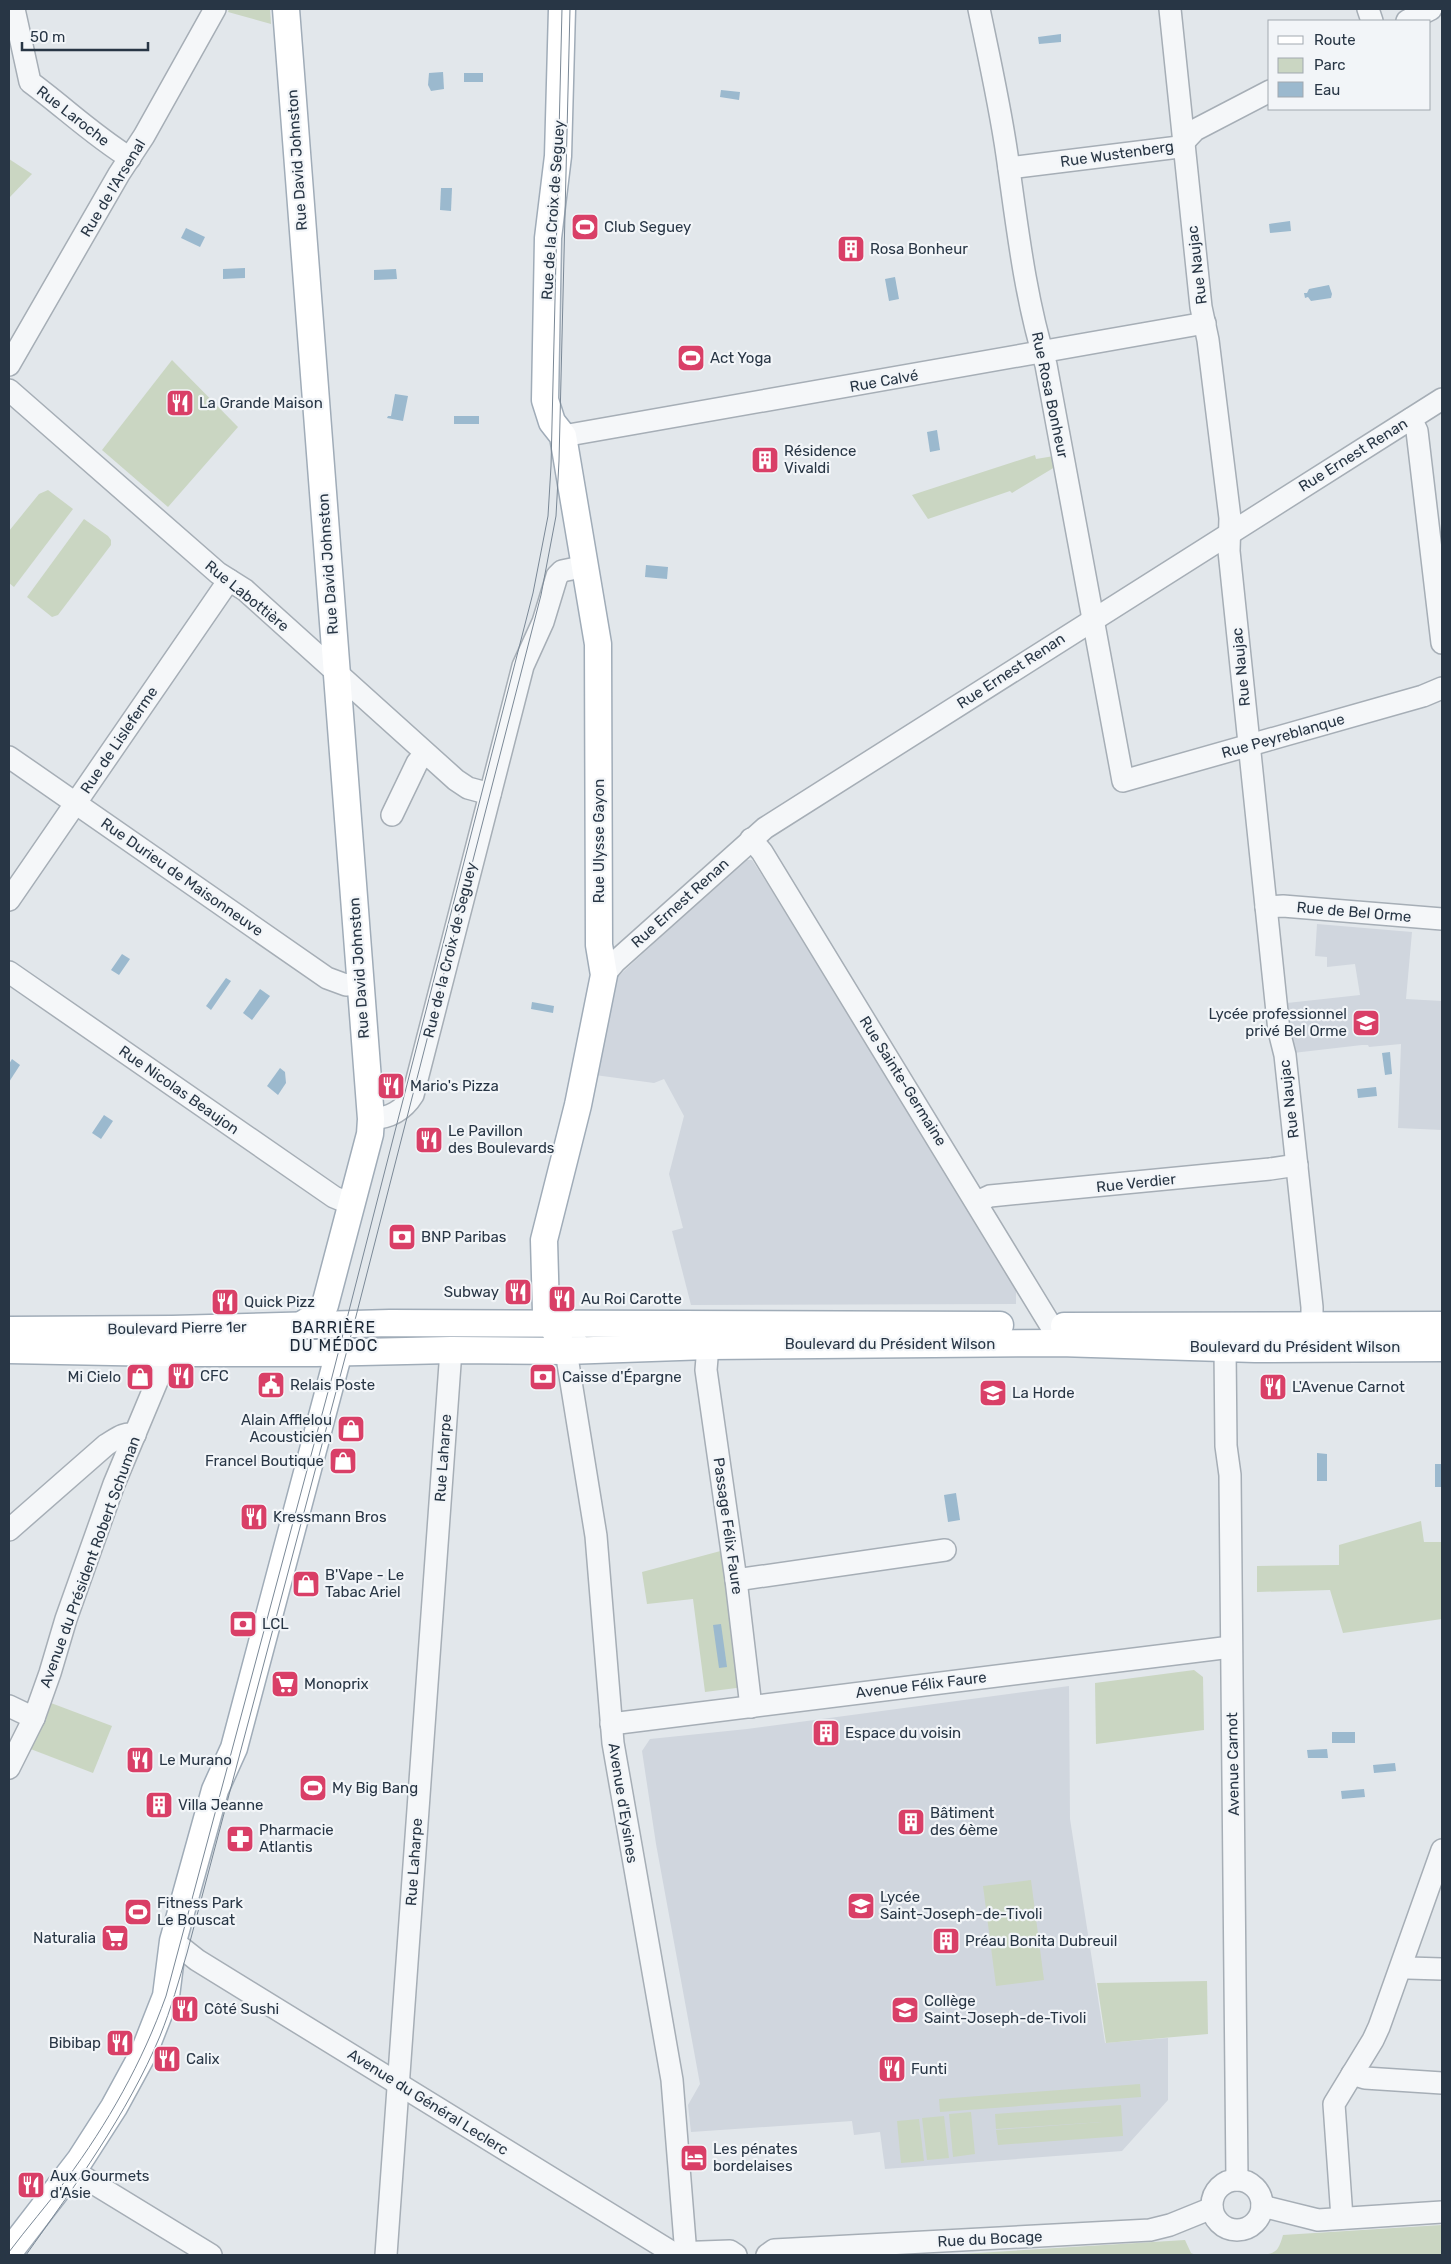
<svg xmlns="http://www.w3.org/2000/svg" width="1451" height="2264" font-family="Rubik,sans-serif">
<rect width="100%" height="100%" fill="#e2e7eb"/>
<g fill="#d0d6de">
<polygon points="744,860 752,860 769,886 1016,1289 1016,1304 691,1305 672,1231 683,1228 669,1174 684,1116 664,1079 654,1083 595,1075 612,982"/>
<polygon points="1317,924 1412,932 1406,999 1442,1001 1442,1130 1398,1128 1401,1044 1369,1047 1368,1045 1362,1045 1293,1053 1287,1003 1360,995 1355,964 1327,967 1327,957 1315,956"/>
<polygon points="1069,1686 1070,1819 1105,2043 1168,2038 1168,2100 1122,2151 885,2169 880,2132 854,2135 852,2121 691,2132 688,2105 700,2084 656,1844 642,1751 650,1739 747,1729"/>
</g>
<g fill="#cad6c2">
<polygon points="229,9 270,9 271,24 228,12"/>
<polygon points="9,159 32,174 9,198"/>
<polygon points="172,360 238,427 168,507 102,450"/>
<polygon points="1035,455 1036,459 1054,456 1055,467 1012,493 1010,491 928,519 912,495"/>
<polygon points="48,490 73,509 14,587 9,583 9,531 39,494"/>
<polygon points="84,519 108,536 111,540 111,545 58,615 52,617 27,597"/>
<polygon points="1421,1521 1424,1542 1442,1542 1442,1619 1343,1633 1330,1590 1257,1592 1257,1566 1339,1565 1339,1545"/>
<polygon points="728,1549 744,1687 705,1692 693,1599 647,1604 642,1572"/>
<polygon points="1194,1670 1203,1677 1204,1730 1096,1744 1095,1683"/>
<polygon points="51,1703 112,1726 93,1773 28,1748"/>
<polygon points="1031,1880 1044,1980 996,1986 983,1886"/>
<polygon points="1207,1981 1208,2034 1106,2043 1097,1983"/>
<polygon points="1140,2084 1141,2097 940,2112 939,2099"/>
<polygon points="1121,2105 1123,2136 998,2145 996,2130 1102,2122 996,2129 995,2114"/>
<polygon points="971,2112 975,2154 953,2157 949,2114"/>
<polygon points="944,2116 949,2158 927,2160 922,2118"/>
<polygon points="919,2119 924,2161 901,2163 897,2121"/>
<path d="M1442 2225V2255H1257C1275 2254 1278 2253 1283 2235Z"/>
<polygon points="1185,2240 1191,2253 1196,2255 945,2255"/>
</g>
<g fill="#9bb9ce">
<polygon points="1061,34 1061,42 1039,44 1038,37"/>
<polygon points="443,72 444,89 431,91 428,85 429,73"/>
<rect x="464" y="73" width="19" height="9"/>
<polygon points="721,90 740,92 739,100 720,97"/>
<polygon points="441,188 452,188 451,211 440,210"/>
<polygon points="1290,221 1291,231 1270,233 1269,224"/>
<polygon points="186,228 205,237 200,247 181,238"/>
<polygon points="245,268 245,278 223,279 223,269"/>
<polygon points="396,269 397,279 374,280 374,270"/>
<polygon points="895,277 899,299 889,301 885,279"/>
<polygon points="1329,285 1332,294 1331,298 1311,301 1308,297 1305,298 1304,293 1307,293 1309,289"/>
<polygon points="395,394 408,396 403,421 387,418 388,416 391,416"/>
<rect x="454" y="416" width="25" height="8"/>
<polygon points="937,430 940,450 930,452 927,432"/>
<polygon points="646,565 668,567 667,579 645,577"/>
<polygon points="122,954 130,959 119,975 111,970"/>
<polygon points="226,978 231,981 211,1010 206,1006"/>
<polygon points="260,989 270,996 252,1020 243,1013"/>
<polygon points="532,1002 554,1006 553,1013 531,1009"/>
<polygon points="1390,1052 1392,1074 1385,1075 1382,1053"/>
<polygon points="12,1059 20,1065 9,1082 9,1064"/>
<polygon points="280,1068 285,1072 286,1083 278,1095 267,1086"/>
<polygon points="1376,1087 1377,1096 1358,1098 1357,1089"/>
<polygon points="104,1115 113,1121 101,1139 92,1133"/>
<polygon points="1317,1453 1327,1454 1327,1481 1317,1481"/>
<rect x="1435" y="1464" width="7" height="23"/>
<polygon points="956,1493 960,1520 948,1522 944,1495"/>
<polygon points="721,1624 727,1667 719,1668 713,1625"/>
<rect x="1332" y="1732" width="23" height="11"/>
<polygon points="1327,1749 1328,1758 1308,1758 1307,1750"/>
<polygon points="1395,1763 1396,1771 1374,1773 1373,1765"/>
<polygon points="1364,1789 1365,1797 1342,1799 1341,1791"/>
</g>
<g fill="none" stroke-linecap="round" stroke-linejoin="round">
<defs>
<g id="minor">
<path d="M14 9 30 82C64 107 94 136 130 158"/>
<path d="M979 9C989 57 1000 106 1007 155 1017 225 1025 298 1046 365L1123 781 1423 696 1442 688"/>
<polyline points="1170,9 1201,307 1208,340 1230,518 1229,551 1279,1031 1285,1055 1312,1307 1312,1326"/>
<polyline points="1368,9 1372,21"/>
<polyline points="1407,21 1431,9"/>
<polyline points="1009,168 1179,147 1195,130 1270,91"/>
<polyline points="9,365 119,174 144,136 215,9"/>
<polyline points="9,390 218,573 245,590 456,780 468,788 490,794"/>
<polyline points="1411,419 1417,431 1442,643"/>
<polyline points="563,436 1205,323"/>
<polyline points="9,757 327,978 346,985 361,984"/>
<polyline points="392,815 417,763 425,753"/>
<polyline points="751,839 762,852 1051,1326"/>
<polyline points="9,900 229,580"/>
<polyline points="1266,907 1283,906 1442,919"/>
<polyline points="9,972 334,1197 351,1204"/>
<polyline points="604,975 615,962 765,828 1442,399"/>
<path d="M371 1119C390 1118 403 1111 413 1095L523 666 543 622 557 576 562 571 586 566"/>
<polyline points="977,1202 990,1196 1270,1169 1297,1165"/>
<polyline points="1216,1336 1225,1349 1226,1446 1230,1475 1237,2180"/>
<polyline points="578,1344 566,1351 596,1536 613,1743 672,2080 686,2255"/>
<polyline points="708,1346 706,1370 736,1580 751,1707"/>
<path d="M9 1530 106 1445C115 1440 124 1431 135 1435"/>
<polyline points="736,1580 945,1550"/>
<polyline points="9,1706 34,1718"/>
<polyline points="611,1724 1231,1647"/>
<polyline points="9,1768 34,1718 50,1673 66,1619 114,1484 163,1367 163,1353 155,1340"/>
<polyline points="173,1941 197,1960 673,2253 730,2251 736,2255"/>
<polyline points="1402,1966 1408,1968 1442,1969"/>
<polyline points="1352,2074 1365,2078 1442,2083"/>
<circle cx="1237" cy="2205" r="25"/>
<polyline points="64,2182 78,2178 85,2178 211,2255"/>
<polyline points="1262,2206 1318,2220 1442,2212"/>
<polyline points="1342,2218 1334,2104 1373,2040 1379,2027 1442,1850"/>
<polyline points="386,2255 451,1350"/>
<polyline points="767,2255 774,2250 1150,2230 1170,2225 1212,2208"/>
</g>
<g id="major">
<polyline points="1064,1326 1442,1325"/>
<polyline points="9,1330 172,1329 390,1323 1000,1325"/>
<polyline points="559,1339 546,1312 544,1240 578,1105 604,975 599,945 598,644 563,436 552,422 545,400 548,238 558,156 562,9"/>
<polyline points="9,1350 163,1353 316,1353 451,1350 566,1351 708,1346 1059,1343 1255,1349 1442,1348"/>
<polyline points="203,1352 283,1337 317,1315 325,1305 370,1134 371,1119 286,9"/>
<polyline points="9,2252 80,2160 114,2107 144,2052 166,1996 173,1941 215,1790 234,1748 339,1352"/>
</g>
</defs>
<use href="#minor" stroke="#a6aeb6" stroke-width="24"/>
<use href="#major" stroke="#a0acb8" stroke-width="29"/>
<use href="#minor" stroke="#f5f7f9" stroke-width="21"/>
<use href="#major" stroke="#fff" stroke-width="26"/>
<g stroke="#7a8896" stroke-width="1">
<path d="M9 2252C27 2228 47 2205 66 2180 108 2123 142 2063 166 1996L332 1377 533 593 548 516 551 466 562 9"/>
<path d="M26 2255C74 2187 128 2113 160 2036 171 2009 179 1980 187 1953L354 1324 541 595 556 516 559 461 570 9"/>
</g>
</g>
<defs>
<symbol id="stadium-square" viewBox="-11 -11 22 22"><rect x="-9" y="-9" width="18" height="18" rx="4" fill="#d93f67" stroke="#f2f5f8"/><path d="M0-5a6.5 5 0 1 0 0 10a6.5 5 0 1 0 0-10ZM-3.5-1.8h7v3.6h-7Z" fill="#fff"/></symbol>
<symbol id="building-square" viewBox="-11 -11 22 22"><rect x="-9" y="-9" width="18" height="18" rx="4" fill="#d93f67" stroke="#f2f5f8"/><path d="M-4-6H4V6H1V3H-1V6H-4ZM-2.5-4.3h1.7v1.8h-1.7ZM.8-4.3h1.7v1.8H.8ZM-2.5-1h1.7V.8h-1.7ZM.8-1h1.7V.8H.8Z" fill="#fff"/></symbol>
<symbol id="restaurant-square" viewBox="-11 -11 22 22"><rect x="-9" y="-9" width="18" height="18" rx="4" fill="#d93f67" stroke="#f2f5f8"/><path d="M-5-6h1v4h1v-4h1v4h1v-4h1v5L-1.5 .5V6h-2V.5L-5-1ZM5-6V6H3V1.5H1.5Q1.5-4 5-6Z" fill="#fff"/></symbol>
<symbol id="school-square" viewBox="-11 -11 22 22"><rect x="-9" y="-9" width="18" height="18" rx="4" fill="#d93f67" stroke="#f2f5f8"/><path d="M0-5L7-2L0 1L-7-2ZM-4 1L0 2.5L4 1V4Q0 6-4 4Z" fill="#fff"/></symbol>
<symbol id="bank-square" viewBox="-11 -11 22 22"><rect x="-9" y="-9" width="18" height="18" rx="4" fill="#d93f67" stroke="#f2f5f8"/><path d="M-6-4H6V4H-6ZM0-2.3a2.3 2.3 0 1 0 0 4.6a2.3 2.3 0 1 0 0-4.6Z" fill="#fff"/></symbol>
<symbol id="shop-square" viewBox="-11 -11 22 22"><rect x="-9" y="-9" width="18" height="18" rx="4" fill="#d93f67" stroke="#f2f5f8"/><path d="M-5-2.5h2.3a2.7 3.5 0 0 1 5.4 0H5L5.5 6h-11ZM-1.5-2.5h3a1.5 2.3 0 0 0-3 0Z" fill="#fff"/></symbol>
<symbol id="civic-square" viewBox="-11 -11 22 22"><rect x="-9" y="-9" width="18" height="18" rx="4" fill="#d93f67" stroke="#f2f5f8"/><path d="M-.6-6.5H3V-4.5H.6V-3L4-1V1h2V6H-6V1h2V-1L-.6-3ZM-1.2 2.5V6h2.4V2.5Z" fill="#fff"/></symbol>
<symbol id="university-square" viewBox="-11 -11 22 22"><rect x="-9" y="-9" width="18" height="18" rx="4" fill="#d93f67" stroke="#f2f5f8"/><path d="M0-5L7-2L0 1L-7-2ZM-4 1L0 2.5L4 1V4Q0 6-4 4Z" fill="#fff"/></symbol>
<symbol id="supermarket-square" viewBox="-11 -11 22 22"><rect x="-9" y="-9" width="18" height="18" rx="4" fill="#d93f67" stroke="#f2f5f8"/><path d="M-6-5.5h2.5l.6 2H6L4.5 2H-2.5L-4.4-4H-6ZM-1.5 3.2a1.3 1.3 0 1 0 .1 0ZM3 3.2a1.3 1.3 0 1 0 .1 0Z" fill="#fff"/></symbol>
<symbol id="pharmacy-square" viewBox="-11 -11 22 22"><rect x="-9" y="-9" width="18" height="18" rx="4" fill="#d93f67" stroke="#f2f5f8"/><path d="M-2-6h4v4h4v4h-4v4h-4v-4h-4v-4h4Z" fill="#fff"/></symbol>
<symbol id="hotel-square" viewBox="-11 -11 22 22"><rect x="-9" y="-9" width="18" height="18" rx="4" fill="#d93f67" stroke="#f2f5f8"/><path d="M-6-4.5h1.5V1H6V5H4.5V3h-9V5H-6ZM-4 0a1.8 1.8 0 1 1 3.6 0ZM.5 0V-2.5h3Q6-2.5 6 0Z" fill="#fff"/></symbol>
</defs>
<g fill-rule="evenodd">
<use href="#stadium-square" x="569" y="211" width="32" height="32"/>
<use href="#building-square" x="835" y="233" width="32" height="32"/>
<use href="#stadium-square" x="675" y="342" width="32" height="32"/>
<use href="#restaurant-square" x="164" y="387" width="32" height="32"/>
<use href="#building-square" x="749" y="444" width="32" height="32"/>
<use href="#school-square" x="1350" y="1007" width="32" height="32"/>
<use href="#restaurant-square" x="375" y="1070" width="32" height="32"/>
<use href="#restaurant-square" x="413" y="1124" width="32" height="32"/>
<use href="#bank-square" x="386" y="1221" width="32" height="32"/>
<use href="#restaurant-square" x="502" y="1276" width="32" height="32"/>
<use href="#restaurant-square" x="546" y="1283" width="32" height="32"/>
<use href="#restaurant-square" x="209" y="1286" width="32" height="32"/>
<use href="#restaurant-square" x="165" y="1360" width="32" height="32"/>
<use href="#shop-square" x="124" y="1361" width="32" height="32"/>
<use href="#bank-square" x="527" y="1361" width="32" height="32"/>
<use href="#civic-square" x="255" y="1369" width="32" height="32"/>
<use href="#restaurant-square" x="1257" y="1371" width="32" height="32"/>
<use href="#university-square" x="977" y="1377" width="32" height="32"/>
<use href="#shop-square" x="335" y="1413" width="32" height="32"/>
<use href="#shop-square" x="327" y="1445" width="32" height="32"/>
<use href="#restaurant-square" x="238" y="1501" width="32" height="32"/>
<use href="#shop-square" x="290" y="1568" width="32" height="32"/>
<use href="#bank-square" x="227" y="1608" width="32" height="32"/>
<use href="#supermarket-square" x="269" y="1668" width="32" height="32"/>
<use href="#building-square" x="810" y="1717" width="32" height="32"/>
<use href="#restaurant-square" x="124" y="1744" width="32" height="32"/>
<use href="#stadium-square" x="297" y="1772" width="32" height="32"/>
<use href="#building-square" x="143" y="1789" width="32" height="32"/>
<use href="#building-square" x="895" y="1806" width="32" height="32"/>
<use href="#pharmacy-square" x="224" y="1823" width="32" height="32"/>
<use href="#school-square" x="845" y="1890" width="32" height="32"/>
<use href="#stadium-square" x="122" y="1896" width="32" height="32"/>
<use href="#supermarket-square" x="99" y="1922" width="32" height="32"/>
<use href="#building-square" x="930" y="1925" width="32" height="32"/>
<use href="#restaurant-square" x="169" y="1993" width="32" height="32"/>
<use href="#school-square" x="889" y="1994" width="32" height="32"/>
<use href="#restaurant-square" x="104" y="2027" width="32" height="32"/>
<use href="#restaurant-square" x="151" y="2043" width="32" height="32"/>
<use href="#restaurant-square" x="876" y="2053" width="32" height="32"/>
<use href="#hotel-square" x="678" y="2142" width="32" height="32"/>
<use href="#restaurant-square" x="15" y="2169" width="32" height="32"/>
</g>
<g text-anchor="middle" stroke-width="4.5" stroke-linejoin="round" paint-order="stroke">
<g font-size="15" fill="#283645" stroke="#f2f5f8">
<text transform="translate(73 116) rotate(38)" y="5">Rue Laroche</text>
<text transform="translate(1117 154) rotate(-8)" y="5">Rue Wustenberg</text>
<text transform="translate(297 160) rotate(-94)" y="5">Rue David Johnston</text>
<text transform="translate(113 188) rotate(-59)" y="5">Rue de l'Arsenal</text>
<text transform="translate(553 210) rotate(-86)" y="5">Rue de la Croix de Seguey</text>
<text transform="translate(1197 265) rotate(-97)" y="5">Rue Naujac</text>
<text transform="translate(884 381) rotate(-10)" y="5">Rue Calvé</text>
<text transform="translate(1050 395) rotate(78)" y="5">Rue Rosa Bonheur</text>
<text transform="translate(1353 455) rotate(-32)" y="5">Rue Ernest Renan</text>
<text transform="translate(328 564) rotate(-94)" y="5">Rue David Johnston</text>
<text transform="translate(247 596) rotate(39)" y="5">Rue Labottière</text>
<text transform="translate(1241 667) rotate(-96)" y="5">Rue Naujac</text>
<text transform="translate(1011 671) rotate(-33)" y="5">Rue Ernest Renan</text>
<text transform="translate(1283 736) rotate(-16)" y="5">Rue Peyreblanque</text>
<text transform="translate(119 740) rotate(-56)" y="5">Rue de Lisleferme</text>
<text transform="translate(599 841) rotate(-90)" y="5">Rue Ulysse Gayon</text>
<text transform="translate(182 877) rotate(35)" y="5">Rue Durieu de Maisonneuve</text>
<text transform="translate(680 903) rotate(-42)" y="5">Rue Ernest Renan</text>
<text transform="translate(1354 912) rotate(5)" y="5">Rue de Bel Orme</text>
<text transform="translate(450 950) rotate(-76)" y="5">Rue de la Croix de Seguey</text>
<text transform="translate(359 968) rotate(-94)" y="5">Rue David Johnston</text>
<text transform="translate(903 1081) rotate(58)" y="5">Rue Sainte-Germaine</text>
<text transform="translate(179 1090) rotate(35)" y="5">Rue Nicolas Beaujon</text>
<text transform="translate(1289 1099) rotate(-97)" y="5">Rue Naujac</text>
<text transform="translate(1136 1183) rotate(-6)" y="5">Rue Verdier</text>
<text transform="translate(177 1328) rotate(-1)" y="5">Boulevard Pierre 1er</text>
<text x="890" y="1349">Boulevard du Président Wilson</text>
<text x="1295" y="1352">Boulevard du Président Wilson</text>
<text transform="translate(443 1458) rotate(-86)" y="5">Rue Laharpe</text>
<text transform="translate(728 1526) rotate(82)" y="5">Passage Félix Faure</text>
<text transform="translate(90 1562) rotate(-70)" y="5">Avenue du Président Robert Schuman</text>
<text transform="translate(921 1685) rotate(-7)" y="5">Avenue Félix Faure</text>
<text transform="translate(1233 1764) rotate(-91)" y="5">Avenue Carnot</text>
<text transform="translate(623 1803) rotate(81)" y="5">Avenue d'Eysines</text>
<text transform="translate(414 1862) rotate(-86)" y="5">Rue Laharpe</text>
<text transform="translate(428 2102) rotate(32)" y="5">Avenue du Général Leclerc</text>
<text transform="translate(990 2239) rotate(-3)" y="5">Rue du Bocage</text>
</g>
<g font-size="15" fill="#283645" stroke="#f2f5f8" text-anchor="start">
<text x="604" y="232">Club Seguey</text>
<text x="870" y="254">Rosa Bonheur</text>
<text x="710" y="363">Act Yoga</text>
<text x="199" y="408">La Grande Maison</text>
<text x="784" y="456">Résidence<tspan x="784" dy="17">Vivaldi</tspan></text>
<text x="1347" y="1019" text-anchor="end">Lycée professionnel<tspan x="1347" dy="17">privé Bel Orme</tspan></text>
<text x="410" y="1091">Mario's Pizza</text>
<text x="448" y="1136">Le Pavillon<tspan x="448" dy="17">des Boulevards</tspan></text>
<text x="421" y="1242">BNP Paribas</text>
<text x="499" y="1297" text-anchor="end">Subway</text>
<text x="581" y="1304">Au Roi Carotte</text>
<text x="244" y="1307">Quick Pizz</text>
<text x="200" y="1381">CFC</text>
<text x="121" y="1382" text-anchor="end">Mi Cielo</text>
<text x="562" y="1382">Caisse d'Épargne</text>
<text x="290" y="1390">Relais Poste</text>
<text x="1292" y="1392">L'Avenue Carnot</text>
<text x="1012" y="1398">La Horde</text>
<text x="332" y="1425" text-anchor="end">Alain Afflelou<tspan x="332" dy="17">Acousticien</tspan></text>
<text x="324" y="1466" text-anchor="end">Francel Boutique</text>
<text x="273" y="1522">Kressmann Bros</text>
<text x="325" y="1580">B'Vape - Le<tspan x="325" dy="17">Tabac Ariel</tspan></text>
<text x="262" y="1629">LCL</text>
<text x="304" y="1689">Monoprix</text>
<text x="845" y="1738">Espace du voisin</text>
<text x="159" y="1765">Le Murano</text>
<text x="332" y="1793">My Big Bang</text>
<text x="178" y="1810">Villa Jeanne</text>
<text x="930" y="1818">Bâtiment<tspan x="930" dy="17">des 6ème</tspan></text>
<text x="259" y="1835">Pharmacie<tspan x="259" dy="17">Atlantis</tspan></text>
<text x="880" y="1902">Lycée<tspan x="880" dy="17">Saint-Joseph-de-Tivoli</tspan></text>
<text x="157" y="1908">Fitness Park<tspan x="157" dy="17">Le Bouscat</tspan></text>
<text x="96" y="1943" text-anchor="end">Naturalia</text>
<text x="965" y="1946">Préau Bonita Dubreuil</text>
<text x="924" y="2006">Collège<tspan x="924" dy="17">Saint-Joseph-de-Tivoli</tspan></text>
<text x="204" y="2014">Côté Sushi</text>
<text x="101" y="2048" text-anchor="end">Bibibap</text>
<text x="186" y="2064">Calix</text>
<text x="911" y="2074">Funti</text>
<text x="713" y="2154">Les pénates<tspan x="713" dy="17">bordelaises</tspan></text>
<text x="50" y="2181">Aux Gourmets<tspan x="50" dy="17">d'Asie</tspan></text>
</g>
<g font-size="16" letter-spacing="1" fill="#1b2736" stroke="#f2f5f8">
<text x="334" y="1333">BARRIÈRE<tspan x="334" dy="18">DU MÉDOC</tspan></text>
</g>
</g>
<rect width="1451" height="2264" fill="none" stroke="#283645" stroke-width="20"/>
<rect x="1268" y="20" width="162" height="90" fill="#f2f5f8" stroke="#a1a9b0"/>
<rect x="1278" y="36" width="25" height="8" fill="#ffffff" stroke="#a1a9b0"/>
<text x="1314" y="45" font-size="15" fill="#283645">Route</text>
<rect x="1278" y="58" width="25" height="15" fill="#cad6c2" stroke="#a1a9b0"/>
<text x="1314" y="70" font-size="15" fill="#283645">Parc</text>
<rect x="1278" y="82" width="25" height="15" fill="#9bb9ce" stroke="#a1a9b0"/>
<text x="1314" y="95" font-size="15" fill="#283645">Eau</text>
<path d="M22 42v8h126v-8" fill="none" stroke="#283645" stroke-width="2.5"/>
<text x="30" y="42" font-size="15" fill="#283645" stroke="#f2f5f8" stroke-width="4" paint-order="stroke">50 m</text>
</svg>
